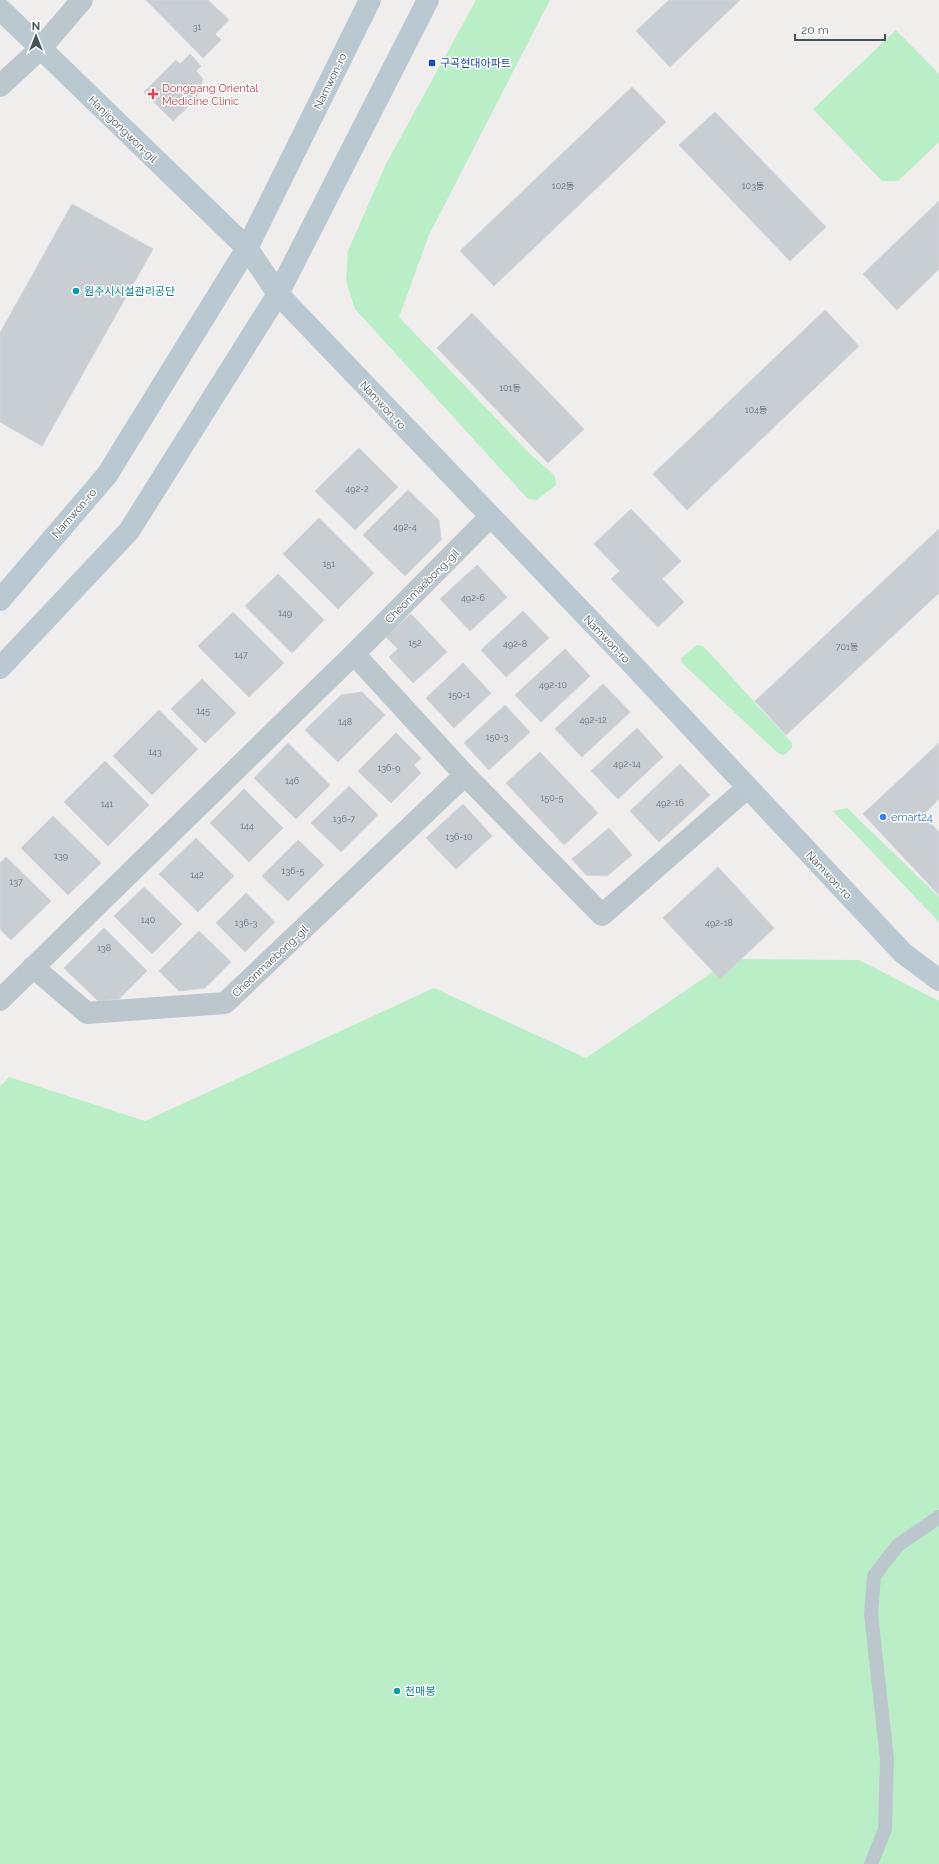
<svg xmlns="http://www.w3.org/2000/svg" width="939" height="1864" font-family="Raleway,'Noto Sans KR',sans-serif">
<rect width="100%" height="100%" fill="#f0eded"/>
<g fill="#baeec6">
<polygon points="476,0 550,0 429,235 399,317 529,453 555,476 556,485 537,500 528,499 355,309 346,281 348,251 386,164"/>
<polygon points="896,30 939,74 939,142 898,181 882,181 813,109"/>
<polygon points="697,645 703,646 792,743 792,748 784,755 778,753 682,663 681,658"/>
<polygon points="847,808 939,897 939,922 833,811"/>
<polygon points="732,959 859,960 939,1001 939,1864 0,1864 0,1086 9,1077 145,1121 434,988 586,1058"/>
</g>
<g fill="#c9ced2" stroke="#d1d4d9">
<polygon points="146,0 208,0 229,20 215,34 221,40 203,58"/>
<polygon points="669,0 740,0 670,67 636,31"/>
<polygon points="190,54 201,66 196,71 203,79 196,99 173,121 144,92 176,60 180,64"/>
<polygon points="632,87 666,122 494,286 460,251"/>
<polygon points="715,112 826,227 790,261 679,145"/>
<polygon points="939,201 939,269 897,310 863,274"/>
<polygon points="72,204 153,249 42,446 0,422 0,333"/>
<polygon points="825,310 859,346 687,510 653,474"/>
<polygon points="472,313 584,429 548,463 437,348"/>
<polygon points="359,448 398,487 355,530 315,491"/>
<polygon points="408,490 439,520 441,540 405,576 363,535"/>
<polygon points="631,509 681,561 662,579 684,602 658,627 611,579 620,571 594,544"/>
<polygon points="319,518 374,573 338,609 283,554"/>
<polygon points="939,529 939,593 786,735 755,701"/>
<polygon points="477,565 507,597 470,631 440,599"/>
<polygon points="278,574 324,620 292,653 245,606"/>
<polygon points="523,611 549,638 506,677 481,650"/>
<polygon points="233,612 284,663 249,697 198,646"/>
<polygon points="411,614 447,652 413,683 389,657 398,649 386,637"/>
<polygon points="565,649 590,676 541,722 515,695"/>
<polygon points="463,663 491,693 454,728 426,698"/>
<polygon points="202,679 236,713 205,743 171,709"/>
<polygon points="603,684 630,712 582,757 555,729"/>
<polygon points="362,692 385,715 338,762 305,730 341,695"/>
<polygon points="505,705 530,732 489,770 464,743"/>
<polygon points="159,710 198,749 152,795 113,756"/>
<polygon points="637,728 663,757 618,799 591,771"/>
<polygon points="396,733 421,758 414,765 421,773 391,803 358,771"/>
<polygon points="288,743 330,785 296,819 254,778"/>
<polygon points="939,743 939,799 923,815 939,832 939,895 863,814"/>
<polygon points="540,752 598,813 564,845 506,783"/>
<polygon points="105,761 149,805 108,846 64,802"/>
<polygon points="680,764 710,795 659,842 630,811"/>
<polygon points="349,786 378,815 341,852 311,823"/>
<polygon points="244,789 283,828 249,862 210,823"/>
<polygon points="463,804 492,836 456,869 426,838"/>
<polygon points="53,816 101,863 68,895 21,848"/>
<polygon points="609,828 632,855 607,876 586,875 572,859"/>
<polygon points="196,838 234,876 198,912 159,874"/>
<polygon points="298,840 324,865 288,901 262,876"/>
<polygon points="6,857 51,901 11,940 0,929 0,863"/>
<polygon points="718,867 774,928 720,979 663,918"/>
<polygon points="144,887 182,924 152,954 114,916"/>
<polygon points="246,893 275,922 245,952 216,923"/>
<polygon points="104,928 147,971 119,999 98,1001 64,968"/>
<polygon points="199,931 231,962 205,988 179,991 159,971"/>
</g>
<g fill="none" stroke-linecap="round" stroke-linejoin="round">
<polyline stroke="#bbc7cc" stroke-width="14" points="871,1864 885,1829 887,1759 871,1614 874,1576 898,1545 939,1517"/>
<g stroke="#bbc7cc" stroke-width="22">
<polyline points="0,86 40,49 82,0"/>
<polyline points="465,775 602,915 747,788"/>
<polyline points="33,967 87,1013 225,1003 465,775 354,654"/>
<polyline points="0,1000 354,654 490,517"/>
</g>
<g stroke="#bac9d1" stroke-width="22">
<polyline points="0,9 247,248 278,294 634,666 903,953 939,980"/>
<polyline points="0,600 107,475 247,248 370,0"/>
<polyline points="0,668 129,531 278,294 428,0"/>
</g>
</g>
<rect fill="#1a4fb4" stroke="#fff" stroke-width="1.5" x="428" y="59" width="8" height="8" rx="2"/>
<path fill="#e0444e" stroke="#fff" stroke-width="1.5" d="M151 88h4v4h4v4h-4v4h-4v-4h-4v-4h4z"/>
<g fill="#0f9aa8" stroke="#fff" stroke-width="1.5">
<circle cx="76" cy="291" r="4"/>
<circle cx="397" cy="1691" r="4"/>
</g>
<circle fill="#3f7fe0" stroke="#fff" stroke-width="1.5" cx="883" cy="817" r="4"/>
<g text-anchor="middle" stroke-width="3" stroke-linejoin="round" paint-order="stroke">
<g font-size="9" fill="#667278">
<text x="197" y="30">31</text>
<text x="563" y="189">102동</text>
<text x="753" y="189">103동</text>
<text x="510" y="391">101동</text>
<text x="756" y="413">104동</text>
<text x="357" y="492">492-2</text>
<text x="405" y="530">492-4</text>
<text x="329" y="567">151</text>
<text x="473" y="601">492-6</text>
<text x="285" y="616">149</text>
<text x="415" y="646">152</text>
<text x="515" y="647">492-8</text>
<text x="847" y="650">701동</text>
<text x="241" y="658">147</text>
<text x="553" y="688">492-10</text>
<text x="459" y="698">150-1</text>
<text x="203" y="714">145</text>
<text x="593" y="723">492-12</text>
<text x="345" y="725">148</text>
<text x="497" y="740">150-3</text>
<text x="155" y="755">143</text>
<text x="627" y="767">492-14</text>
<text x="389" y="771">136-9</text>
<text x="292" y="784">146</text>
<text x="552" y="801">150-5</text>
<text x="670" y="806">492-16</text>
<text x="107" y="807">141</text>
<text x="344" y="822">136-7</text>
<text x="247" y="829">144</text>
<text x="459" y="840">136-10</text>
<text x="61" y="859">139</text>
<text x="293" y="874">136-5</text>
<text x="197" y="878">142</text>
<text x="16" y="885">137</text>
<text x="148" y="923">140</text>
<text x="246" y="926">136-3</text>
<text x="719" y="926">492-18</text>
<text x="104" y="951">138</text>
</g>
<g font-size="11" fill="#164399" stroke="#fff" text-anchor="start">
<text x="440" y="67">구곡현대아파트</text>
</g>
<g font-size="11" fill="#45535a" stroke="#fff">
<text transform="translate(330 81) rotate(-64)" y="4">Namwon-ro</text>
<text transform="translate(123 129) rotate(44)" y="4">Hanjigongwon-gil</text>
<text transform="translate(383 405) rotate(47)" y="4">Namwon-ro</text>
<text transform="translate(74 513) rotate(-49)" y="4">Namwon-ro</text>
<text transform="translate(422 586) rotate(-45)" y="4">Cheonmaebong-gil</text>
<text transform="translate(607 639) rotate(46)" y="4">Namwon-ro</text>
<text transform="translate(829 875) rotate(47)" y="4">Namwon-ro</text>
<text transform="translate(270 961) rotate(-43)" y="4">Cheonmaebong-gil</text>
</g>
<g font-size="11" fill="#be3a42" stroke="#fff" text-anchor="start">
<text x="162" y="92">Donggang Oriental<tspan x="162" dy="13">Medicine Clinic</tspan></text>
</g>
<g font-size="11" fill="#0d838f" stroke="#fff" text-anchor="start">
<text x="84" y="295">원주시시설관리공단</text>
<text x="405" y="1695">천매봉</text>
</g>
<g font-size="11" fill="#366cbe" stroke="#fff" text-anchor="start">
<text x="891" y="821">emart24</text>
</g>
</g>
<g transform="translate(36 36)" stroke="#ffffff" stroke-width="3" paint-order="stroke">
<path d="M0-3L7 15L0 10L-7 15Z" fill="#45535a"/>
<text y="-6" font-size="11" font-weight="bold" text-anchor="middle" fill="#45535a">N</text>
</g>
<path d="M795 34v6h90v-6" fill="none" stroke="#45535a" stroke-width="2"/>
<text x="801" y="34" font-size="12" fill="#45535a" stroke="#ffffff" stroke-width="3" paint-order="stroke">20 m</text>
</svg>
